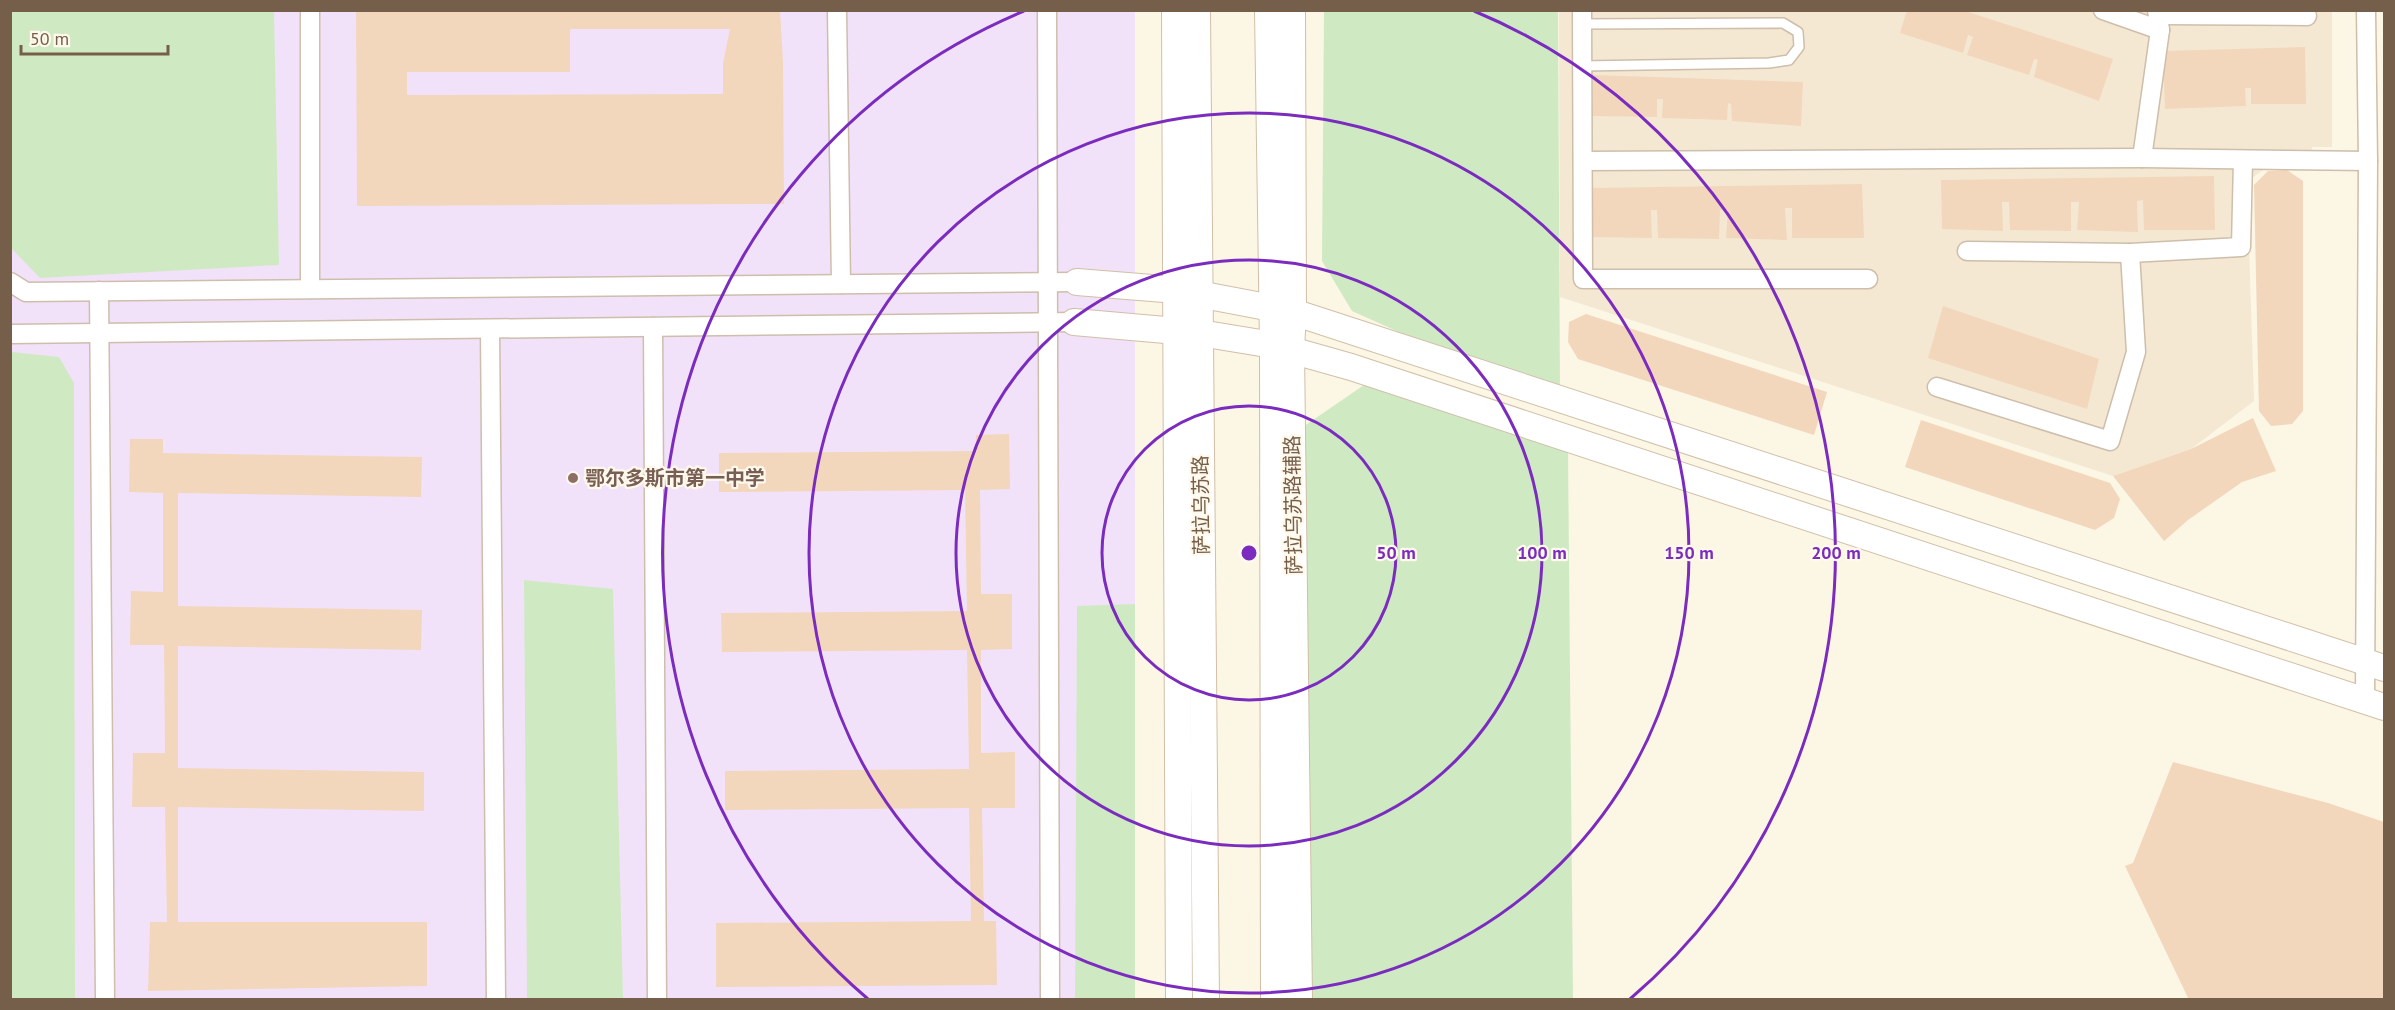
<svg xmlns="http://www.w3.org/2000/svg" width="2395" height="1010" font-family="'PT Sans','Noto Sans SC',sans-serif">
<rect width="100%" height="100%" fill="#fcf6e5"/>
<polygon fill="#f4e8d3" points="1559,11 2332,11 2332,147 2312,147 2311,170 2265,169 2247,181 2254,401 2191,449 2113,476 1560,297"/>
<polygon fill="#f2e2f9" points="10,11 1135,11 1135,999 11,999"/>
<g fill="#cfeac3">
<polygon points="11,10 274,11 279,265 40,278 11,248"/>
<polygon points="1324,11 1558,11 1560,391 1421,342 1352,311 1322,261"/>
<polygon points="12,352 59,357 74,383 75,999 11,999"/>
<polygon points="1364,385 1568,450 1573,999 1312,999 1294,433"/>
<polygon points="524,580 613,589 623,999 527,999"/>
<polygon points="1135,604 1135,999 1075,999 1077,606"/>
</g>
<g fill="#f2d7bc" fill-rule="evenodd">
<path d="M356 10H780L783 62 784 204 357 206ZM570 29H730L723 63V94L407 95V72H570Z"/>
<polygon points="1907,10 1962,10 2113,59 2099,101 2034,77 2038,60 2034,59 2029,75 1967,55 1973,37 1968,35 1963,53 1900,33"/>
<polygon points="2305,47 2306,104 2251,104 2251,88 2245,88 2246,106 2165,109 2163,51"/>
<polygon points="1593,75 1803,82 1801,126 1732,121 1731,104 1728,103 1727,120 1662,118 1663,99 1657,99 1657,117 1592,116"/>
<polygon points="2287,170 2303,181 2303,411 2292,424 2271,426 2259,411 2254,185 2268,171"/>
<polygon points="2214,176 2215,230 2144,230 2143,200 2137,201 2138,232 2077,230 2079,202 2071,202 2071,231 2010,230 2009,202 2002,202 2003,231 1942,229 1941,180"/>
<polygon points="1862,184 1864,238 1792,238 1792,208 1785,208 1787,240 1726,238 1728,210 1720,210 1719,239 1658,238 1657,210 1651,210 1652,238 1591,237 1590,188"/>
<polygon points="1943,306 2099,359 2087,409 1928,358"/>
<polygon points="1586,314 1827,392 1814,435 1578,359 1568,342 1569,322"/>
<polygon points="2253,418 2276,471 2242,482 2188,520 2164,541 2113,476 2191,449"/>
<polygon points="1921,420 2110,483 2120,499 2114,518 2095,530 1905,467"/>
<polygon points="1009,434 1010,489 980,490 981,594 1012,594 1012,649 981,650 981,753 1015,752 1015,808 982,808 984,921 996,921 997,985 716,987 716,923 971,921 969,808 725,810 725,771 969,769 967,650 722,652 721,613 967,611 965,490 719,492 719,453 976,451 976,435"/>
<polygon points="130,439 163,439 163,453 422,457 421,497 178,493 178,606 422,610 421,650 178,646 178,768 424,772 424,811 178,807 178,922 427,922 427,986 148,991 150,922 167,922 165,807 132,807 133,753 165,753 164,645 130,645 131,591 163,592 163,493 129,492"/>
<polygon points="2173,762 2328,803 2384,822 2384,1000 2189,1000 2125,866 2133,863"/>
</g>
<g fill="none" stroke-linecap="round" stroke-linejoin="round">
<defs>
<polyline id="lane" points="1582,24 1783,23 1798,32 1799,47 1789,60 1769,63 1582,66"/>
<g id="street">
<polyline points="310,10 310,289"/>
<polyline points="837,10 841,284"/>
<polyline points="1047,10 1050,1000"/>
<polyline points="1582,10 1583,279 1868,279"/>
<polyline points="2103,10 2160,30"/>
<polyline points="2158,15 2307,16"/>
<polyline points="2142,158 2160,30 2157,10"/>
<polyline points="1583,161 2142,158 2368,161"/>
<polyline points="1967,251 2130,253 2241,247 2243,160"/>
<polyline points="10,282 26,292 1077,282"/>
<polyline points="99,291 105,1000"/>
<polyline points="653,327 657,1000"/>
<polyline points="490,329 496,1000"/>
<polyline points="10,334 1074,322"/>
<polyline points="1937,387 2110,441 2136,352 2130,253"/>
<polyline points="2365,701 2368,161 2366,10"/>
</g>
<g id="secondary">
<polyline points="1175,10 1179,1000"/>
<polyline points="1197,10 1206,1000"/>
<polyline points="1268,10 1273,345 1274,1000"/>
<polyline points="1292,10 1293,312 1291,350 1299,1000"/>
<polyline points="1077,282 1177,290 1293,312 2384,668"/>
<polyline points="1074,322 1200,333 1273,345 1351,367 2384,707"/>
</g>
</defs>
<use href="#lane" stroke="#cebeab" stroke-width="12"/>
<use href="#street" stroke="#cebeab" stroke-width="21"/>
<use href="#secondary" stroke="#d1bfa8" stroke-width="28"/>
<use href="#lane" stroke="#fff" stroke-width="9"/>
<use href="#street" stroke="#fff" stroke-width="18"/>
<use href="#secondary" stroke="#fff" stroke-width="26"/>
</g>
<g fill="none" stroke="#7b2cbf" stroke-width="3">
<circle cx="1249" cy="553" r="147"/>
<circle cx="1249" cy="553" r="293"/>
<circle cx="1249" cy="553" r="440"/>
<path d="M868 999A587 587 0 0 1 1024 11M1474 11A587 587 0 0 1 1630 999"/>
</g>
<circle fill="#8d6e63" stroke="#fff9eb" stroke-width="2" cx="573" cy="478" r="6"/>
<g text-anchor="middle" stroke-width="4.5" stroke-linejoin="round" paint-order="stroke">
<g font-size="20" font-weight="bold" fill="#785e54" stroke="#fff9eb" text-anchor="start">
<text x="585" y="485">鄂尔多斯市第一中学</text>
</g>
<g font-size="20" fill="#755e4a" stroke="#fff9eb">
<text transform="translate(1201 505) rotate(-91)" y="7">萨拉乌苏路</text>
<text transform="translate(1293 505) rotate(-91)" y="7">萨拉乌苏路辅路</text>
</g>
</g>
<circle cx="1249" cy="553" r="9" fill="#7b2cbf" stroke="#fff9eb" stroke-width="3"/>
<g font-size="18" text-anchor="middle" font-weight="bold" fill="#7b2cbf" stroke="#fff9eb" stroke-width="4.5" stroke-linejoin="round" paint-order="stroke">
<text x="1396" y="559">50 m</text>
<text x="1542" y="559">100 m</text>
<text x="1689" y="559">150 m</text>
<text x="1836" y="559">200 m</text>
</g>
<rect width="2395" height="1010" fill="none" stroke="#755e4a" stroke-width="24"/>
<path d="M21 45v9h147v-9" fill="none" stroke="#755e4a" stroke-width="3"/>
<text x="30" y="45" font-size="18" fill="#755e4a" stroke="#fff9eb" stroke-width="4.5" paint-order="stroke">50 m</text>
</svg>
